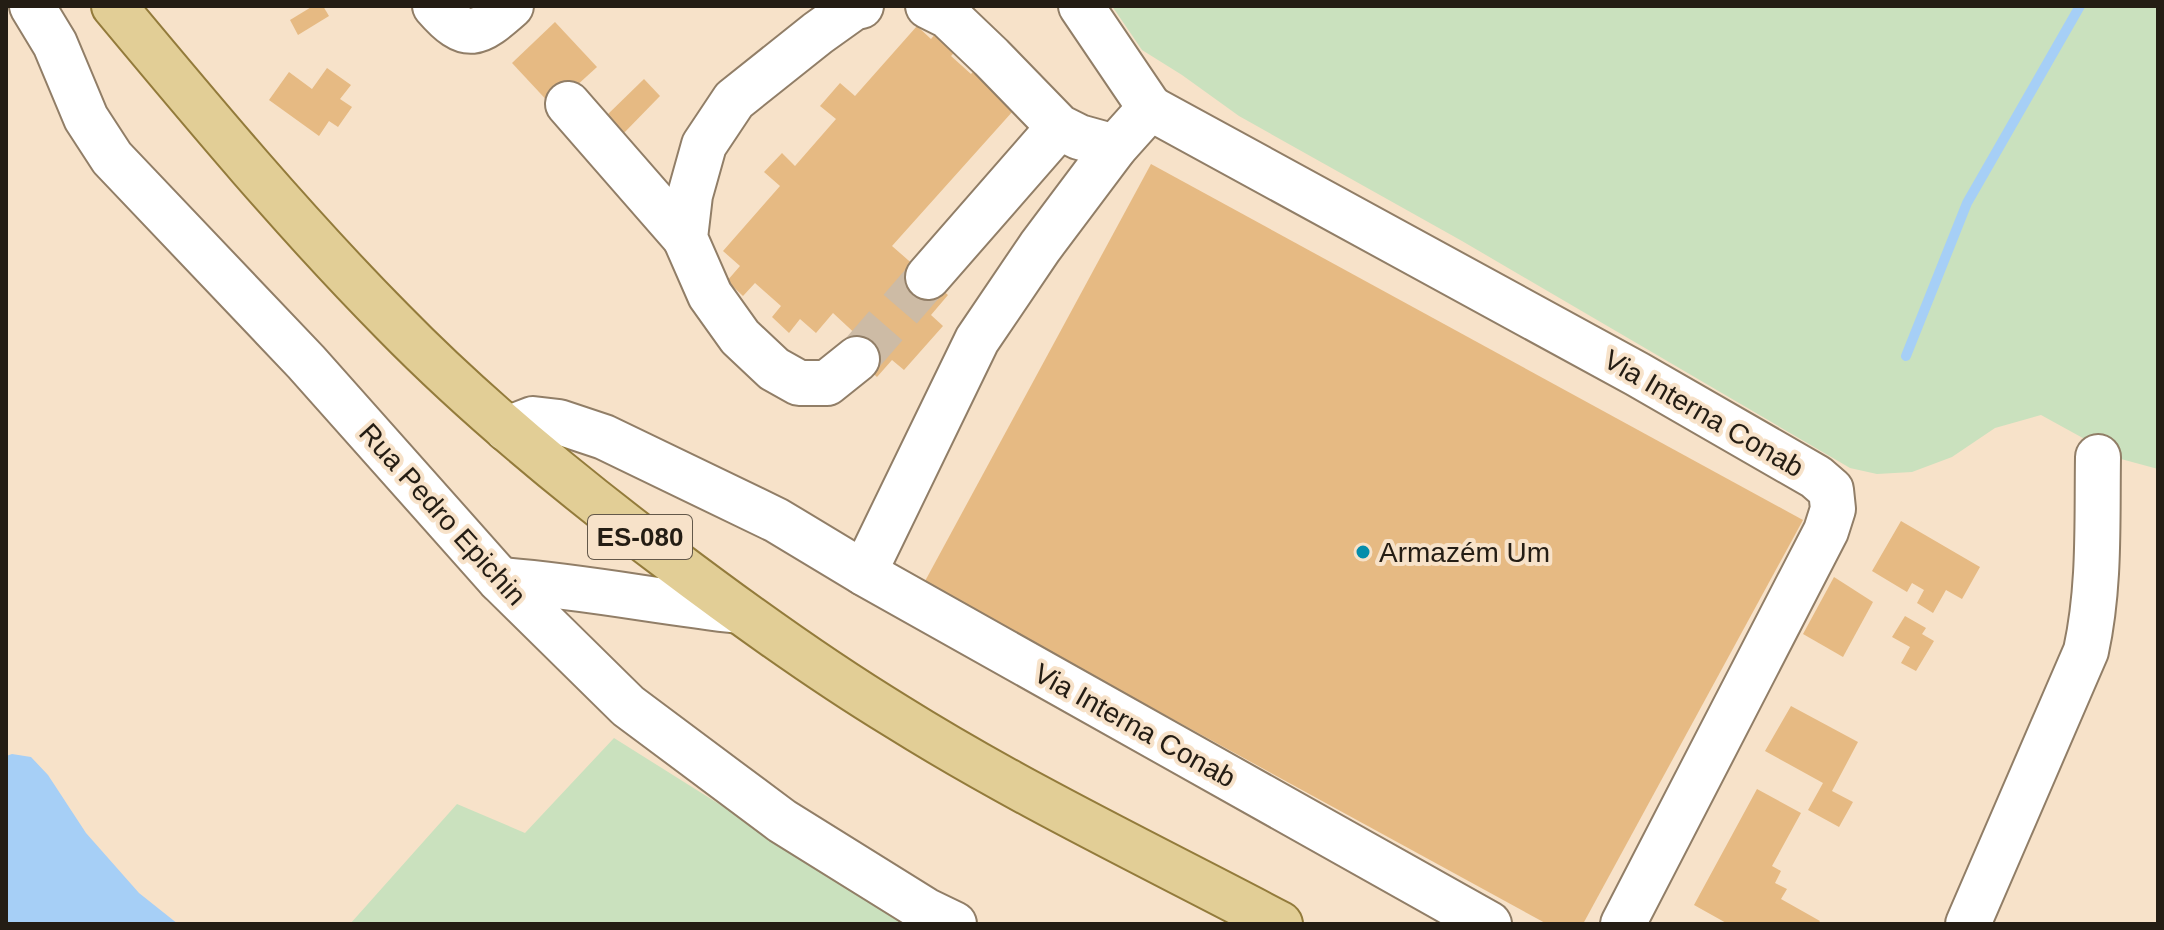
<svg xmlns="http://www.w3.org/2000/svg" width="2164" height="930" font-family="Helvetica,sans-serif">
<rect width="100%" height="100%" fill="#f7e2c9"/>
<g fill="#cae1be">
<polygon points="1112,6 2158,6 2158,469 2121,459 2041,415 1995,428 1952,457 1912,472 1877,474 1850,468 1462,241 1239,116 1182,75 1142,50"/>
<polygon points="614,738 910,924 350,924 457,804 525,833"/>
</g>
<polygon fill="#a6cff6" points="12,754 31,757 48,775 86,833 139,893 178,924 6,924 6,756"/>
<g fill="none" stroke-linecap="round" stroke-linejoin="round">
<polyline stroke="#a6cff6" stroke-width="10" points="1906,356 1967,203 2080,6"/>
</g>
<g fill="#e6ba83">
<polygon points="313,6 323,6 329,16 298,35 290,20"/>
<polygon points="555,22 597,67 553,107 512,63"/>
<polygon points="943,25 963,43 951,56 971,74 981,63 1001,81 992,92 1013,111 892,246 948,295 931,315 943,326 904,370 892,360 877,377 857,359 861,339 833,313 816,333 800,319 789,333 772,317 781,306 755,283 743,296 727,281 740,266 723,251 780,186 764,172 782,153 795,166 836,119 820,106 840,83 855,96 917,26 931,39"/>
<polygon points="327,68 351,85 340,99 352,107 338,127 329,121 319,136 269,100 289,72 312,89"/>
<polygon points="644,79 660,96 621,136 604,118"/>
<polygon points="1151,164 1803,520 1583,924 1547,924 924,583"/>
<polygon points="1901,521 1980,567 1962,599 1946,590 1933,613 1917,603 1924,590 1912,583 1907,592 1872,571"/>
<polygon points="1834,577 1873,602 1843,657 1803,634"/>
<polygon points="1905,616 1926,628 1922,634 1934,641 1916,671 1901,663 1910,647 1892,637"/>
<polygon points="1791,706 1858,742 1832,791 1853,802 1839,827 1808,810 1823,783 1765,751"/>
<polygon points="1757,789 1801,813 1772,866 1781,871 1775,883 1787,889 1781,899 1820,921 1818,924 1728,924 1694,905"/>
</g>
<g fill="none" stroke-linecap="round" stroke-linejoin="round">
<polyline stroke="#cdbba5" stroke-width="44" stroke-dasharray="44 22" stroke-linecap="butt" points="857,359 928,277"/>
<defs>
<g id="minor">
<polyline points="32,6 55,44 86,118 112,158 306,362 500,580 628,706 782,821 925,910 954,924"/>
<path d="M435 6C467 43 478 35 511 6"/>
<polyline points="928,6 948,16 991,57 1059,127 1079,137 1115,147"/>
<polyline points="1081,6 1150,108"/>
<polyline points="568,104 685,238"/>
<polyline points="928,277 1059,127"/>
<polyline points="857,359 827,383 799,383 774,369 740,337 710,295 685,238 690,195 704,145 734,100 818,33 853,8 861,6"/>
<polyline points="507,429 533,419 559,422 604,437 776,520 864,573 1489,924"/>
<polyline points="864,573 977,340 1040,247 1115,147 1150,108 1637,374 1816,477 1831,490 1833,509 1826,531 1623,924"/>
<path d="M500 580C580 586 659 602 739 611"/>
<path d="M1968 924 2086 651C2100 587 2097 522 2098 457"/>
</g>
<path id="major" d="M114 6C204 114 294 222 393 322 477 408 571 485 667 557 741 613 817 668 896 716 1019 793 1151 856 1280 924"/>
</defs>
<use href="#minor" stroke="#917e67" stroke-width="48"/>
<use href="#major" stroke="#937b3b" stroke-width="48"/>
<use href="#minor" stroke="#fff" stroke-width="44"/>
<use href="#major" stroke="#e2ce96" stroke-width="44"/>
</g>
<circle fill="#048dab" stroke="#f7e2c9" stroke-width="3" cx="1363" cy="552" r="8"/>
<g text-anchor="middle" stroke-width="8" stroke-linejoin="round" paint-order="stroke">
<rect fill="#f7e2c9" stroke="#63584a" stroke-width="2" x="588" y="515" width="104" height="44" rx="6"/>
<g font-size="26" font-weight="bold" fill="#241d14">
<text x="640" y="546">ES-080</text>
</g>
<g font-size="28" fill="#241d14" stroke="#f7e2c9">
<text transform="translate(1704 413) rotate(30)" y="10">Via Interna Conab</text>
<text transform="translate(443 514) rotate(48)" y="10">Rua Pedro Epichin</text>
<text transform="translate(1135 725) rotate(29)" y="10">Via Interna Conab</text>
</g>
<g font-size="28" fill="#241d14" stroke="#f7e2c9" text-anchor="start">
<text x="1379" y="562">Armazém Um</text>
</g>
</g>
<rect width="2164" height="930" fill="none" stroke="#241d14" stroke-width="16"/>
</svg>
